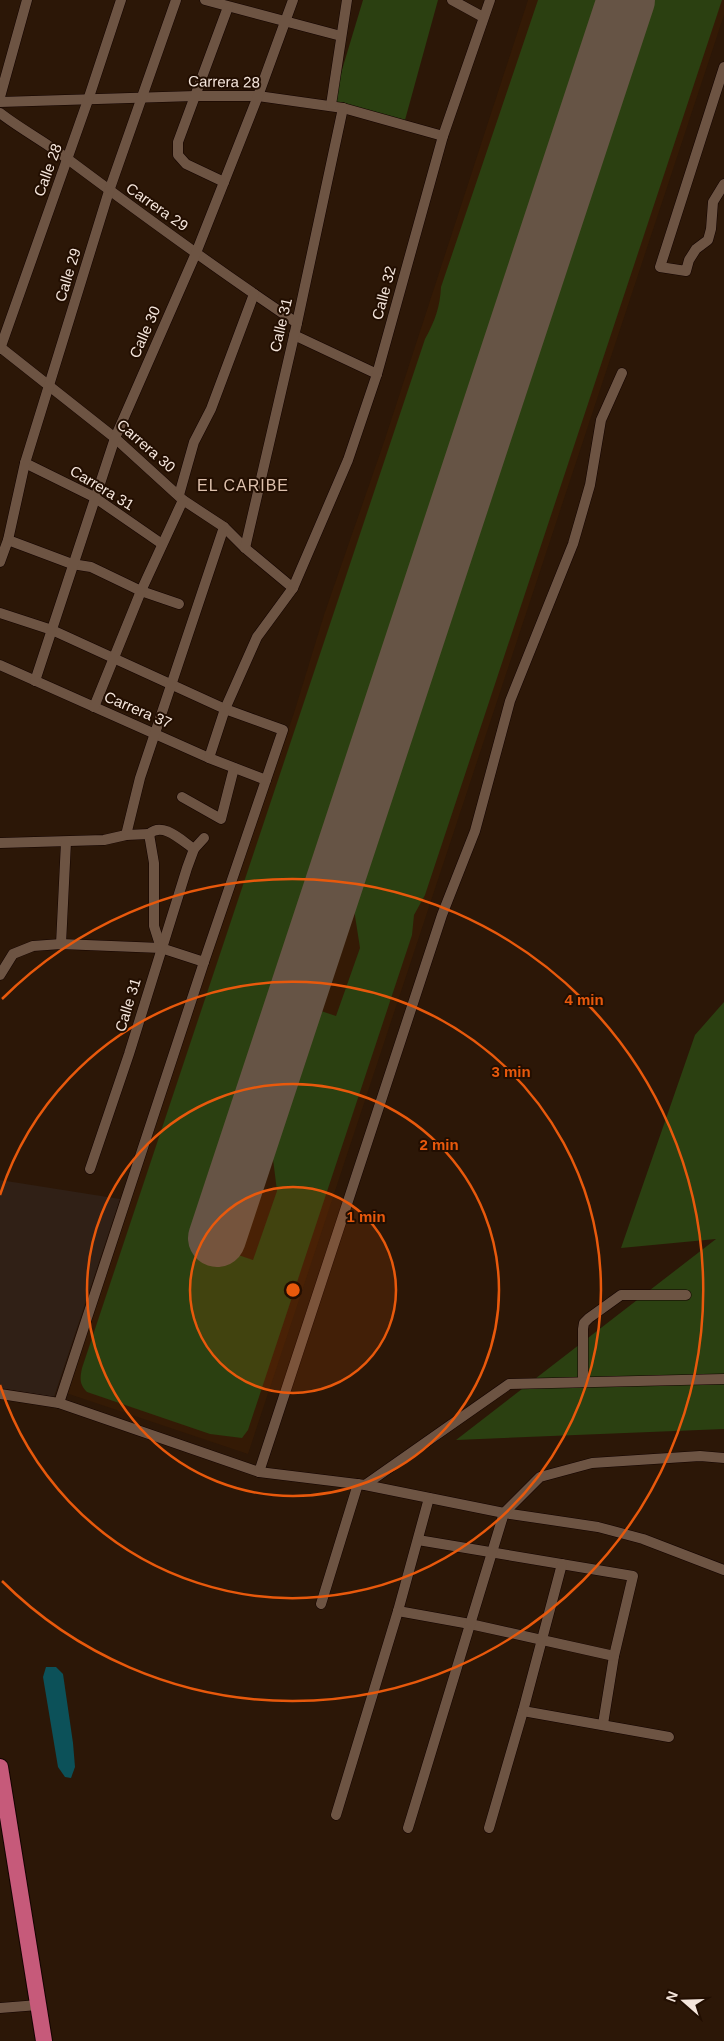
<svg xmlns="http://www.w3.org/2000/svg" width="724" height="2041" font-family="Helvetica,sans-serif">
<rect width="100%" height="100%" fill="#2c1707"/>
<polygon fill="#302016" points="0,1180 120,1199 54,1397 0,1388"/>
<polygon fill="#341a05" points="528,0 724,0 724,15 248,1454 66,1393 239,868 294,713 324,615 384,442"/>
<g fill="#2b4011">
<polygon points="363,0 438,0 405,120 332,103"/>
<path d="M538 0H605L194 1240 253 1260 277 1191 270 1135 315 1009 336 1016 360 948 351 890 645 0H722L425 895 414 915 412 935 248 1430 242 1438 210 1434 87 1392C79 1384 80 1378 82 1368L425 339C435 321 440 307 441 287Z"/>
<polygon points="724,1002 724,1429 456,1440 716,1239 621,1248 695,1035"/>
</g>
<polygon fill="#0c5159" points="46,1667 56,1667 63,1674 73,1743 75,1767 71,1778 65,1777 58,1767 43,1677"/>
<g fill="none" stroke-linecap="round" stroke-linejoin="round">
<polyline stroke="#665445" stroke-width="58" points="217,1238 626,0"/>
<defs>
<g id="minor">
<polyline points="205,0 341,36"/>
<polyline points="452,0 483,17"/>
<polyline points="724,67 660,267 686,271 689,260 696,249 708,240 711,229 713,202 724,184"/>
<polyline points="0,97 27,0"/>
<polyline points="0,102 195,96 258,96 343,108 443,136"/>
<polyline points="331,105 347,0"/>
<path d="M0 113C22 130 47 143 69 160 144 216 219 271 297 323"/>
<polyline points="224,182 186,164 178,155 178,142 228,7"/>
<polyline points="294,335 377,374"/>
<polyline points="0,347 115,438 183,500 224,527 245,548 293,588"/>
<polyline points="0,349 88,100 121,0"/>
<polyline points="25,463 94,497 162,544"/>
<polyline points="179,495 194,442 211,409 254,294"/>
<polyline points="8,540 72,564 91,567 141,591 179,604"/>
<polyline points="245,548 297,323 343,108"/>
<polyline points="0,562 8,540 25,463 109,191 176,0"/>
<polyline points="0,613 52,630 225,709 283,730 204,962 59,1403"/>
<polyline points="0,665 209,758 266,780"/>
<polyline points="35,681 115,438 196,253 258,96 293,0"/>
<polyline points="94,707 141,591 183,500"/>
<polyline points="209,758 225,709 257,637 293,588 348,460 377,374 443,136 490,0"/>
<polyline points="182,797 221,819 234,768"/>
<polyline points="149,834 154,863 154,926 161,948"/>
<path d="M149 834C163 821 182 841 194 849"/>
<polyline points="126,835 140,778 224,527"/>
<polyline points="0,843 104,840 126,835 149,834"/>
<polyline points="61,944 66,842"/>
<polyline points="0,975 13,954 33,946 61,944 161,948 204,962"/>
<polyline points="90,1169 129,1054 187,868 194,849 204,838"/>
<polyline points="583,1382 583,1329 584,1323 589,1318 621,1295 686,1295"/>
<polyline points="0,1394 59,1403 259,1472 365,1485 504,1513 598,1527 643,1539 724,1570"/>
<polyline points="259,1472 442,915 475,831 510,701 573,544 590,485 601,420 622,373"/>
<polyline points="365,1485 509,1384 724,1379"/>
<polyline points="418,1540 633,1576 614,1656 603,1724"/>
<polyline points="321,1604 358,1484"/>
<polyline points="398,1611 470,1624 614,1656"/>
<polyline points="523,1711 669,1737"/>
<polyline points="336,1815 398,1611 429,1498"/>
<polyline points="408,1828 504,1513 540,1477 592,1463 700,1456 724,1458"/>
<polyline points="489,1828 523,1711 562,1564"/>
<polyline points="0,2008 38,2005"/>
</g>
<polyline id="trunk" points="0,1767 44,2041"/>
</defs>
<use href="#minor" stroke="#130300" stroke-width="11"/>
<use href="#trunk" stroke="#130300" stroke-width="18"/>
<use href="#minor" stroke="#6d5443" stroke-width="10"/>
<use href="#trunk" stroke="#c65a7a" stroke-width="16"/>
</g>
<circle cx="293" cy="1290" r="103" fill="#e8590c" fill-opacity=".12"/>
<g fill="none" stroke="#e8590c" stroke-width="2.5">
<circle cx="293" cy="1290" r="103"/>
<circle cx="293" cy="1290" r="206"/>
<path d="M0 1195A308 308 0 1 1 0 1385"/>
<path d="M2 999A411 411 0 1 1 2 1581"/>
</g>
<g text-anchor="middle" stroke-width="4" stroke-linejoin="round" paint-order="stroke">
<g font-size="15" fill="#f5e6dc" stroke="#220e01">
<text transform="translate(224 82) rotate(1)" y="5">Carrera 28</text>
<text transform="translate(48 170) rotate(-70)" y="5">Calle 28</text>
<text transform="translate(157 207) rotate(35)" y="5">Carrera 29</text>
<text transform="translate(68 275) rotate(-73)" y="5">Calle 29</text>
<text transform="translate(384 293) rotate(-75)" y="5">Calle 32</text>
<text transform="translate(281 325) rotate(-77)" y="5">Calle 31</text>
<text transform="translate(145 332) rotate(-66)" y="5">Calle 30</text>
<text transform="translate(146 446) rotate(41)" y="5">Carrera 30</text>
<text transform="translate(102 488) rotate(31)" y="5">Carrera 31</text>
<text transform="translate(138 710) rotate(23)" y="5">Carrera 37</text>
<text transform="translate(128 1005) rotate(-73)" y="5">Calle 31</text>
</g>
<g font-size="16" letter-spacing="1" fill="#dec1ad" stroke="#220e01">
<text x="243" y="491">EL CARIBE</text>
</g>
</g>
<circle cx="293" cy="1290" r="8" fill="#e8590c" stroke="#220e01" stroke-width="2.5"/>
<g font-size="15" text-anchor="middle" font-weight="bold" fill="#e8590c" stroke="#220e01" stroke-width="4" stroke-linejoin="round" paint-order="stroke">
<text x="584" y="1005">4 min</text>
<text x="511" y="1077">3 min</text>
<text x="439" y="1150">2 min</text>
<text x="366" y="1222">1 min</text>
</g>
<g transform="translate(684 2001) rotate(290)" stroke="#220e01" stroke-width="4" paint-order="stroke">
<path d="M0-4L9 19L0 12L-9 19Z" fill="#f5e6dc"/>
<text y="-8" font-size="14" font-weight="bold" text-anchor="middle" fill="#f5e6dc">N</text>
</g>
</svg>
